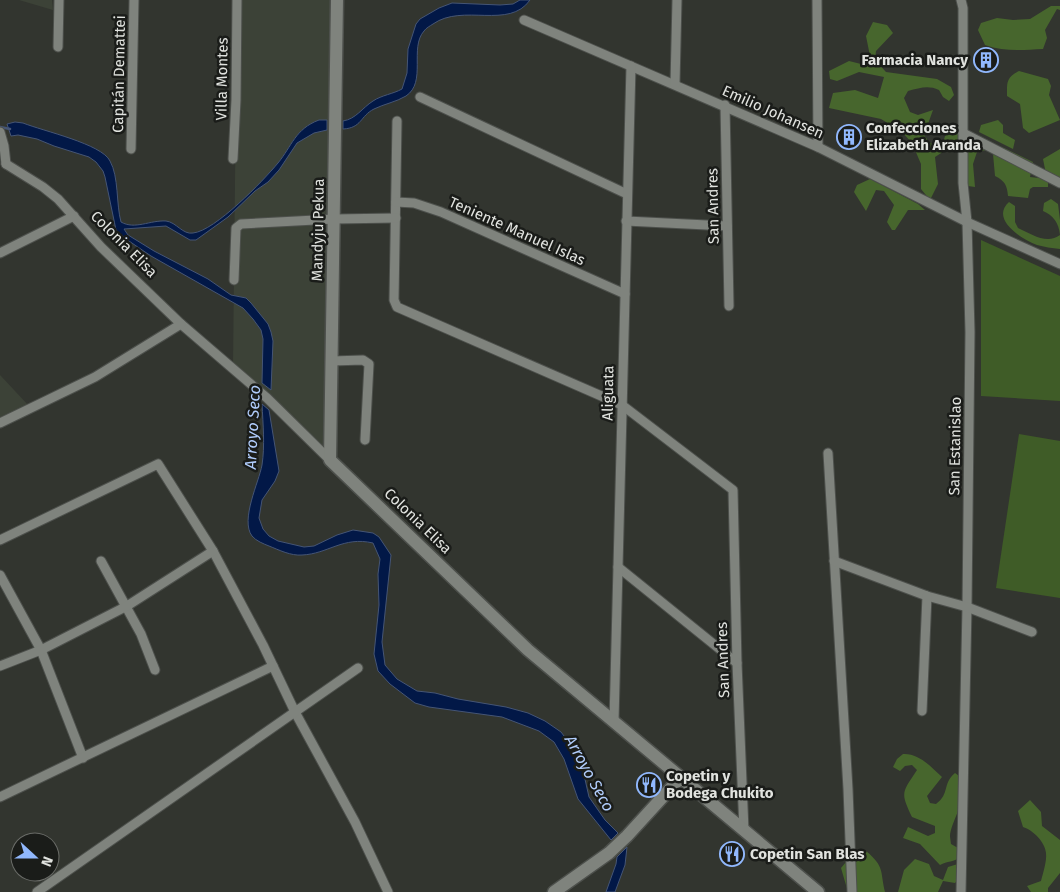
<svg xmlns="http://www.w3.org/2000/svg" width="1060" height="892" font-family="'Fira Sans',sans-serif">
<rect width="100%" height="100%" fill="#32352f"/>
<g fill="#3c4237">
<polygon points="19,0 52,0 53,10"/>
<polygon points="237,0 333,0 329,454 233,366"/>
<polygon points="0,375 29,406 0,420"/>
</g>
<g fill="#3f5c27">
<polygon points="981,240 1060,276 1060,401 981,396"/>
<polygon points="1019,434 1060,441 1060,598 996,588"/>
</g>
<g fill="#47662d">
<path d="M1051 6H1060V10L1057 9 1045 30 1047 38 1043 49C1023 50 1004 52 985 45L978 30 981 23 997 18 1013 20 1030 19Z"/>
<path d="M873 22 887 25 893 33 876 51 875 60 886 72 937 79 951 87 954 95 949 101 943 97 939 90C928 85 920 88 908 91L904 98 910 112 918 115 933 110 924 135 929 142 936 146 943 143 945 136 956 126 963 133 955 144 935 157 938 184 930 200 921 189V164L912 143 901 131 881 119 829 108 833 93 855 90 878 98 884 77 859 72 837 81 830 79 829 71 849 61 865 65 871 61 866 36Z"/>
<path d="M1019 71 1048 79 1051 86 1049 95 1060 120 1029 133 1023 128 1020 104 1007 96C1007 82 1006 78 1019 71Z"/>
<polygon points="998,120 1003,125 1003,133 1015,140 1013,149 979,132 981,125"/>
<path d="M979 141 1004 148 1033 162 1030 177 1048 179V187H1033L1030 189 1028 198 1008 196C1007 185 1005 181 995 176L993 154 986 150 977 152 973 164 975 187 968 186C961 169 965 160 972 143Z"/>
<polygon points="1060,149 1060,181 1046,174 1043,159"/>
<polygon points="870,179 918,204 925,210 908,210 895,230 892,230 887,222 894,205 884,191 876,190 866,211 854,192 857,185"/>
<path d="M1051 199 1058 204 1060 220V249C1052 248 1044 247 1037 245 1021 239 990 219 1009 202L1015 206V222L1018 228C1031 234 1047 245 1060 235 1059 223 1053 215 1043 211L1044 203Z"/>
<path d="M903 754C919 753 931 767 942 777L927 796 930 803 936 804C950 794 942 784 955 773 976 787 951 819 950 836 950 837 951 843 951 844L958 848 961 857C954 862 947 861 940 865L920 844 903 838 908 827 928 836 935 833V826L912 817C900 792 902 793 917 770L912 765 905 766 900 771 893 767 897 759Z"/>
<path d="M1030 800 1041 812 1042 826 1060 840V873L1048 888V892H1031L1027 886 1041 881C1043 873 1047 861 1046 853 1045 842 1033 830 1023 827L1018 811Z"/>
<path d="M866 851C885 867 880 871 885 892H848L841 868 851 856Z"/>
<polygon points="915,859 929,864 934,876 943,880 948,867 961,863 965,871 955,883 943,881 938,892 898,892 904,870"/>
</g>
<g fill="#021847" stroke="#455575">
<path d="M520 0H530C509 30 463 3 433 24 430 26 426 28 424 31 409 48 427 82 406 96 396 102 384 104 374 109 360 116 362 128 343 129V121C356 119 362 108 373 101 382 95 393 94 402 89L407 73 408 49 416 24 420 19 439 8 452 3 500 5 513 4Z"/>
<path d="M319 120H327V130L314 133 297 143 279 170 268 182 255 191 228 217 196 240H190L166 226 124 229 128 235 154 251 208 279 231 295 246 298 251 303 268 324 271 332 273 341 271 390 262 383 263 339 261 330 253 319 243 308 151 256 126 239 116 230 105 177 103 171 96 162 89 157 54 146 37 139 18 135 11 136 7 124 15 122 23 123C43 131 102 144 110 161 119 177 116 204 121 222 135 230 150 220 166 221 176 222 183 235 193 233 215 231 263 181 278 163 292 146 295 129 319 120Z"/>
<path d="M262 404 269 410 279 471 275 481 262 500 259 518 263 529 269 536 278 541 304 547 314 546 337 535 353 530 373 533 379 537 391 555 382 642 385 665 397 679 417 691 435 693 458 699 506 707 528 713 545 721 561 732 574 749 582 766 589 797 605 820 618 833 611 840 578 799 564 759 554 742 539 731 502 717 429 707 415 703 390 684 378 671 374 654 379 605 378 574 380 559 373 543C343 536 328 554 302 555 291 556 279 550 269 546 264 544 256 541 252 536 240 520 259 482 262 465 265 446 263 424 262 404Z"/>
<polygon points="627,847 625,865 615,892 606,892 616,864 617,857"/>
</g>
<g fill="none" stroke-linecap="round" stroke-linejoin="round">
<polyline stroke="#455575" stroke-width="2.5" points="0,127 10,129"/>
<defs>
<g id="street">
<polyline points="817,0 818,147"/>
<polyline points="961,0 963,8 963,183 967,222 970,332 967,607 961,892"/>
<polyline points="524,20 818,147 967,222 1060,264"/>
<polyline points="58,47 59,0"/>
<polyline points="675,84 677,0"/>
<polyline points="420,97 627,194"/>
<polyline points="725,105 729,306"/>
<polyline points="397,121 394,300 397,307 622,405 733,490 737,663 744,830"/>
<polyline points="0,132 4,146 6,164"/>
<polyline points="963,133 1060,183"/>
<polyline points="131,149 134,0"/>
<polyline points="233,159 236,100 237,0"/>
<polyline points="6,164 43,187 58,199 101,247 181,324 267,398 330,460"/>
<polyline points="396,202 414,203 441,212 625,294"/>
<polyline points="626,221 727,226"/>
<polyline points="0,253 74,216"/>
<polyline points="234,280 236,228 241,224 334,219 396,218"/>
<polyline points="332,361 363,360 369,364 365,440"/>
<polyline points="0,423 95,377 181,324"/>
<polyline points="828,453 848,789 852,892"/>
<polyline points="0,540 158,464 213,551 263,645 295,712 355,822 388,892"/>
<polyline points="101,561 141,634 155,670"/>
<polyline points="834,561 927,596 967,607 1032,632"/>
<polyline points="618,567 737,663"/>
<polyline points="0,575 41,650 83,758"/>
<polyline points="0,666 41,650 127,606 213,551"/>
<polyline points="922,711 927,596"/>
<polyline points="614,721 631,66"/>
<polyline points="0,797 273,666"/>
<polyline points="37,892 358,668"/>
</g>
<g id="secondary">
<polyline points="337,0 330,460 528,650 818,892"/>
<polyline points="554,892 609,853 627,836 681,777"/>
</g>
</defs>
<use href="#street" stroke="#4d504c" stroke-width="11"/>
<use href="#secondary" stroke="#4d504c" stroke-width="15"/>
<use href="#street" stroke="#7f837d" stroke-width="9"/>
<use href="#secondary" stroke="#7f837d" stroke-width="12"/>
</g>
<defs>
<symbol id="building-ring" viewBox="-11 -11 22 22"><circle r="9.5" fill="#1a1c19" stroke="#91b8fd" stroke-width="1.5"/><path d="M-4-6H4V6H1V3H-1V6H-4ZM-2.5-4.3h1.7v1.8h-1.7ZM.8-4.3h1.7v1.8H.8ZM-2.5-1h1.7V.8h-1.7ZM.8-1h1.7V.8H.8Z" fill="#91b8fd"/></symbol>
<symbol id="restaurant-ring" viewBox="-11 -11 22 22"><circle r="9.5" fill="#1a1c19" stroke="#91b8fd" stroke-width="1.5"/><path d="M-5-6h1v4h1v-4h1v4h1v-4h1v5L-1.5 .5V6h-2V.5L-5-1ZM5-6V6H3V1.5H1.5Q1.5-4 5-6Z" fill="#91b8fd"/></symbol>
</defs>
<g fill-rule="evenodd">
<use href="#building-ring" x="972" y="46" width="28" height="28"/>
<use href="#building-ring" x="835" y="123" width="28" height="28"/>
<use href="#restaurant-ring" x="635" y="771" width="28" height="28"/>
<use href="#restaurant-ring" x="718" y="840" width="28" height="28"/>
</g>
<g text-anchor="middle" stroke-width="5" stroke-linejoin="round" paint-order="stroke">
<g font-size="15" font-weight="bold" fill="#e1e3df" stroke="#1a1c19" text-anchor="start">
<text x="968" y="65" text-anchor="end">Farmacia Nancy</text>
<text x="866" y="133">Confecciones<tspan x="866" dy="17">Elizabeth Aranda</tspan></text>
<text x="666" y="781">Copetin y<tspan x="666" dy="17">Bodega Chukito</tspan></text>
<text x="750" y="859">Copetin San Blas</text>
</g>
<g font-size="15" fill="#e1e3df" stroke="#1a1c19">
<text transform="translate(119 74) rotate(-89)" y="5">Capitán Demattei</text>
<text transform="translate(222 79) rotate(-89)" y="5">Villa Montes</text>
<text transform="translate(773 112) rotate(24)" y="5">Emilio Johansen</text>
<text transform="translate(713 206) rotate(-91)" y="5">San Andres</text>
<text transform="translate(318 230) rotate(-89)" y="5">Mandyju Pekua</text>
<text transform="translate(517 231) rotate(24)" y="5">Teniente Manuel Islas</text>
<text transform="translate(124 244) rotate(45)" y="5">Colonia Elisa</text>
<text transform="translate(608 393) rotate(-89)" y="5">Aliguata</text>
<text transform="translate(955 446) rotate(-89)" y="5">San Estanislao</text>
<text transform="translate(418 521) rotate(44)" y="5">Colonia Elisa</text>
<text transform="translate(723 660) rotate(-92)" y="5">San Andres</text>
</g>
<g font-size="16" font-style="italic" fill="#b1cdfc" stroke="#1a1c19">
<text transform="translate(252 427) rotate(-87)" y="6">Arroyo Seco</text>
<text transform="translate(590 773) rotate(61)" y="6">Arroyo Seco</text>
</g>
</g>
<g transform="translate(35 857) rotate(111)"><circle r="24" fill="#1a1c19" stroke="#6a6c68"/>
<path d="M0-4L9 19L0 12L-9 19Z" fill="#91b8fd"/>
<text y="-8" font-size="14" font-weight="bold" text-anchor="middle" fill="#e1e3df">N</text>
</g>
</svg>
